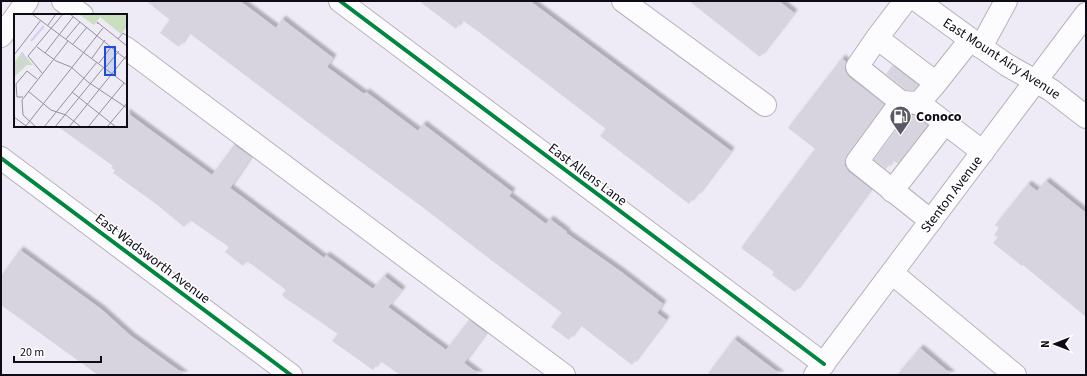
<svg xmlns="http://www.w3.org/2000/svg" width="1087" height="376" font-family="'Source Sans 3',sans-serif">
<defs>
<filter id="shadow"><feDropShadow dx="3.5" dy="-3.5" stdDeviation="1" flood-color="#0004"/></filter>
</defs>
<rect width="100%" height="100%" fill="#eeebf7"/>
<g fill="#d7d4e0" filter="url(#shadow)">
<polygon points="146,1 240,1 276,28 282,19 333,58 327,67 364,94 366,92 418,131 423,124 512,192 509,196 546,224 550,219 567,232 566,233 620,271 663,304 657,313 666,320 632,365 580,325 569,340 551,327 562,313 491,260 421,206 331,140 189,33 179,47 160,33 170,20"/>
<polygon points="419,1 530,1 731,151 697,196 696,195 689,204 600,136 606,129 483,35 462,20 456,29"/>
<polygon points="689,1 779,1 794,13 760,57"/>
<polygon points="842,58 846,62 845,66 845,71 849,77 884,104 847,155 845,160 845,166 849,172 871,189 795,292 772,275 774,272 741,248 815,149 788,128"/>
<polygon points="893,66 918,85 914,90 906,90 886,74"/>
<polygon points="126,112 212,175 234,145 251,157 230,188 324,258 326,255 373,289 384,276 402,290 388,307 446,350 469,320 486,333 464,363 480,375 400,375 380,361 373,370 332,341 338,334 285,298 282,295 286,290 247,261 243,266 225,252 229,247 190,220 184,227 156,204 113,173 115,170 111,168 113,166 57,126 126,126"/>
<polygon points="907,115 914,115 927,125 898,164 893,160 886,169 874,160"/>
<polygon points="1046,181 1086,213 1086,317 1023,265 1022,266 993,243 998,237 994,235 999,228 995,225 1028,184 1037,191"/>
<polygon points="20,250 101,309 131,336 185,375 98,375 1,305 1,276"/>
<polygon points="734,339 781,375 707,375"/>
<polygon points="920,348 952,375 897,375"/>
</g>
<g fill="none" stroke-linecap="round" stroke-linejoin="round">
<defs>
<g id="minor">
<polyline points="63,1 82,15"/>
<polyline points="340,1 824,364"/>
<polyline points="623,1 765,105"/>
<polyline points="905,1 877,38 936,83 919,103 901,102 857,162 931,221"/>
<polyline points="17,15 27,1"/>
<polyline points="1,36 15,18"/>
<polyline points="877,38 857,67 901,102"/>
<polyline points="981,47 1006,1"/>
<polyline points="126,48 564,375"/>
<polyline points="936,83 970,40"/>
<polyline points="945,123 983,152"/>
<polyline points="1,158 291,375"/>
<polyline points="892,191 945,123 919,103"/>
<polyline points="892,273 1015,375"/>
</g>
<g id="major">
<polyline points="918,1 981,47 1007,65 1051,90 1086,117"/>
<polyline points="815,375 1086,14"/>
</g>
</defs>
<use href="#minor" stroke="#b6b2be" stroke-width="24"/>
<use href="#major" stroke="#b6b2be" stroke-width="24"/>
<use href="#minor" stroke="#fcfcfe" stroke-width="22"/>
<use href="#major" stroke="#fcfcfe" stroke-width="22"/>
<defs>
<g id="cycleway">
<polyline points="340,1 824,364"/>
<polyline points="1,158 291,375"/>
</g>
</defs>
<use href="#cycleway" stroke="#fff" stroke-width="6"/>
<use href="#cycleway" stroke="#00873e" stroke-width="4"/>
</g>
<defs>
<symbol id="fuel-pin" viewBox="-11 -11 22 30"><path d="M0 17L-7.5 6A9.5 9.5 0 1 1 7.5 6Z" fill="#5c5965" stroke="#fff"/><path d="M-5.5-6h7V0h2V4h1.3V-2.5L3-4.5l.8-.8L6-3V5H2.5V1h-1V6h-7ZM-4.2-4.7v3.2H.2V-4.7Z" fill="#fff"/></symbol>
</defs>
<g fill-rule="evenodd">
<use href="#fuel-pin" x="888" y="104" width="25" height="34"/>
</g>
<g text-anchor="middle" stroke-width="3" stroke-linejoin="round" paint-order="stroke">
<g font-size="14" fill="#0e0a16" stroke="#fff">
<text transform="translate(1002 58) rotate(33)" y="5">East Mount Airy Avenue</text>
<text transform="translate(588 174) rotate(37)" y="5">East Allens Lane</text>
<text transform="translate(951 194) rotate(-53)" y="5">Stenton Avenue</text>
<text transform="translate(153 258) rotate(37)" y="5">East Wadsworth Avenue</text>
</g>
<g font-size="14" font-weight="bold" fill="#0e0a16" stroke="#fff" text-anchor="start">
<text x="916" y="121">Conoco</text>
</g>
</g>
<g transform="translate(14 14)">
<rect width="113" height="113" fill="#eeebf7"/>
<path d="M113 0V13L107 20 86 3 80 11 66 1ZM8 38 19 51H13L0 63V49Z" fill="#cadec0"/>
<path fill="none" stroke="#d8cbf8" stroke-width="2" d="M17 27 30 12M0 56 8 51 10 43 8 38"/>
<path fill="none" stroke="#94919d" stroke-width="1" d="M18 0 113 71M56 0 113 46M84 10 83 8 113 32M34 11 42 0M52 25 66 8M104 25 109 19 113 22M59 30 73 13M23 33 42 47 57 53 74 68 113 94M31 39 59 3M0 41 27 6M78 44 91 26M85 49 98 32M91 54 105 37M28 59 14 42 49 0M14 77 37 96 52 101 67 113M58 78 102 113M9 83H3L2 70 13 57 23 65M0 103 12 112M11 113 89 14M22 113 9 101 8 86 54 27M30 113 83 48M41 113 90 53M55 113 113 41M74 113 110 69M93 113 113 89"/>
<path fill="#1d4ed8" fill-opacity="0.15" stroke="#1d4ed8" stroke-width="2" d="M91 33H101V61H91Z"/>
<rect width="113" height="113" fill="none" stroke="#0e0a16" stroke-width="2"/>
</g>
<rect width="1087" height="376" fill="none" stroke="#0e0a16" stroke-width="4"/>
<g transform="translate(1055 344) rotate(270)" stroke="#ffffff" stroke-width="3" paint-order="stroke">
<path d="M0-3L7 15L0 10L-7 15Z" fill="#0e0a16"/>
<text y="-6" font-size="11" font-weight="bold" text-anchor="middle" fill="#0e0a16">N</text>
</g>
<path d="M14 356v6h87v-6" fill="none" stroke="#0e0a16" stroke-width="2"/>
<text x="20" y="356" font-size="12" fill="#0e0a16" stroke="#ffffff" stroke-width="3" paint-order="stroke">20 m</text>
</svg>
